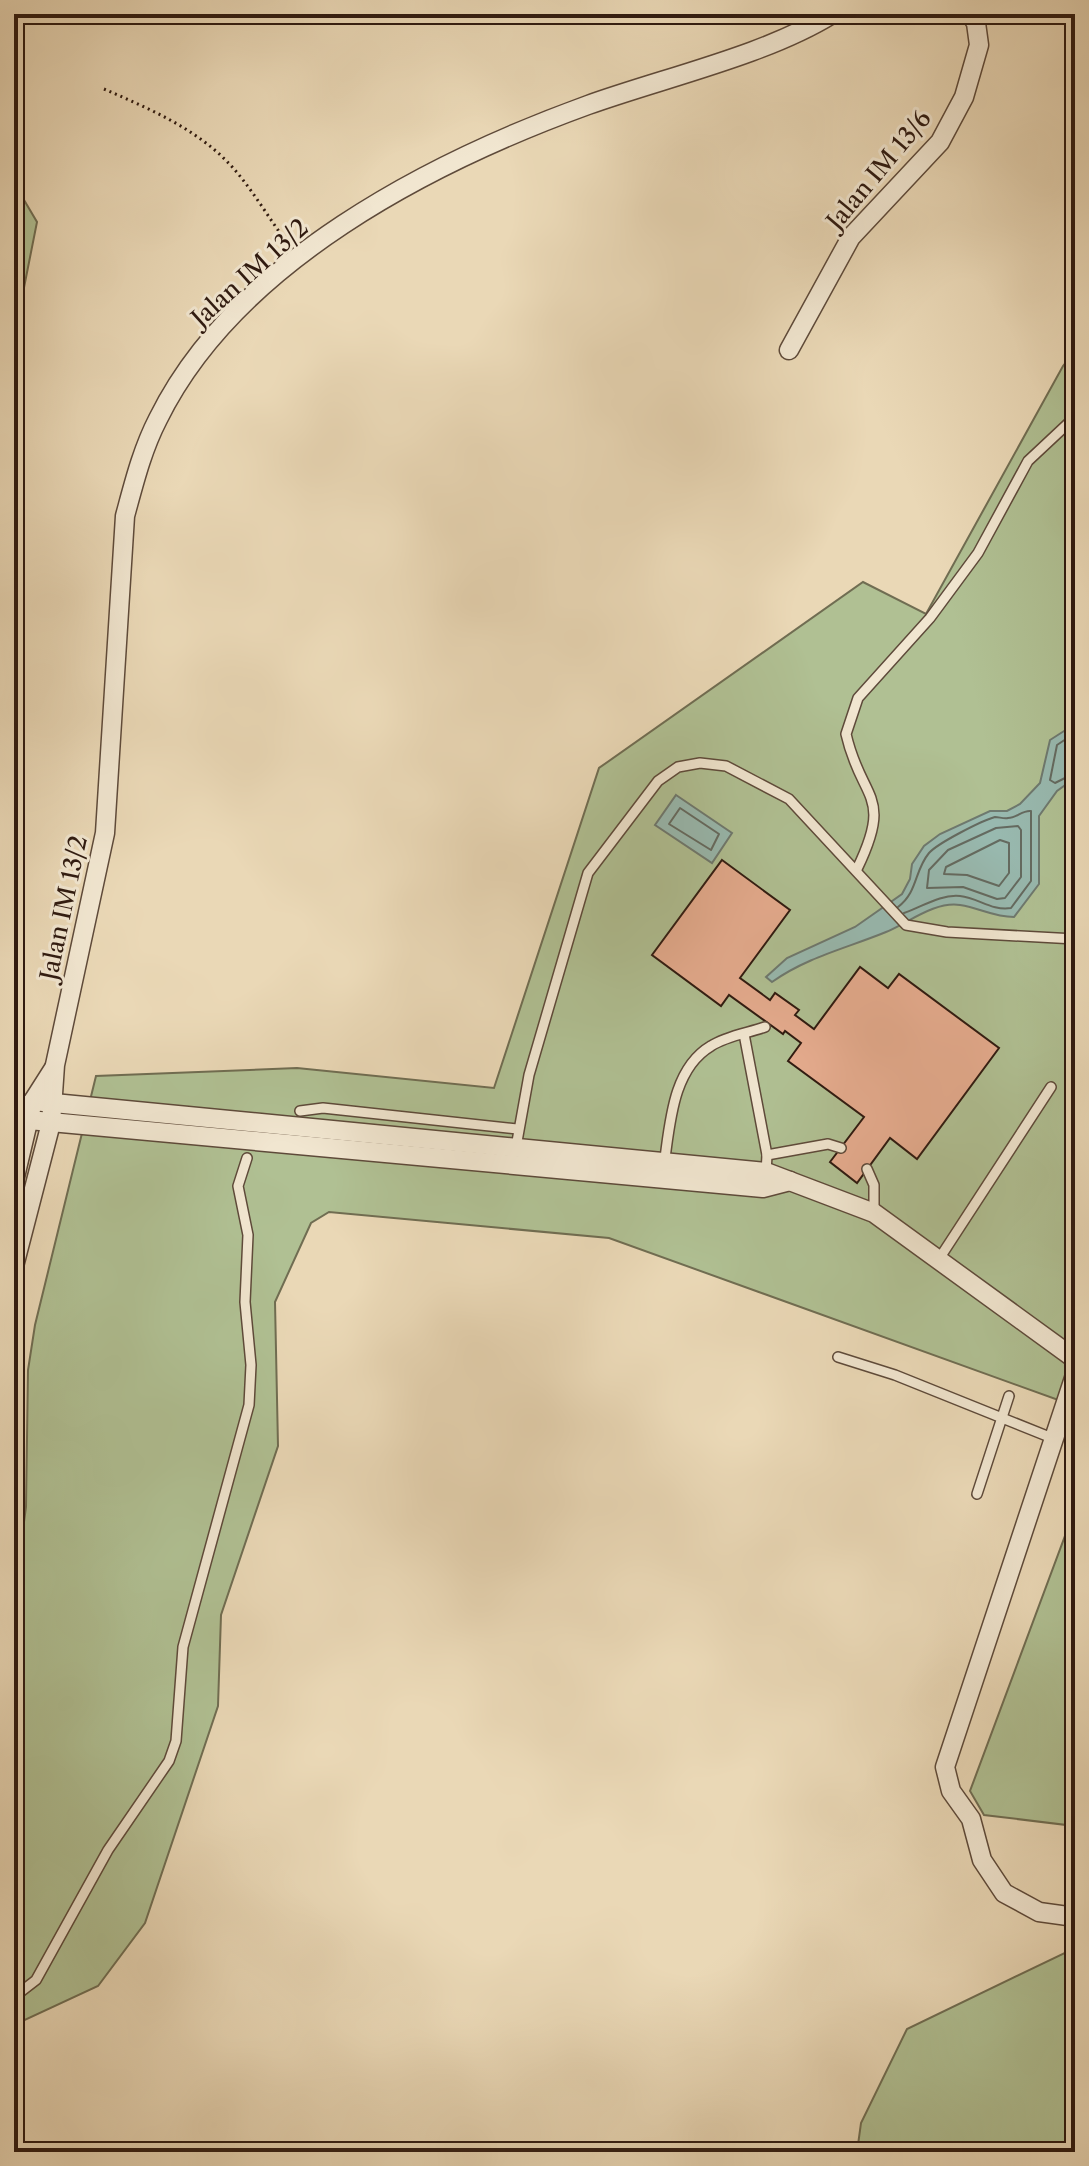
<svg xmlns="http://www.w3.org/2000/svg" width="1089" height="2166" font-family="'Libre Caslon Text',serif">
<rect width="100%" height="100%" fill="#ead8b6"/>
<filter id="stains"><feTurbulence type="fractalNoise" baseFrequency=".0025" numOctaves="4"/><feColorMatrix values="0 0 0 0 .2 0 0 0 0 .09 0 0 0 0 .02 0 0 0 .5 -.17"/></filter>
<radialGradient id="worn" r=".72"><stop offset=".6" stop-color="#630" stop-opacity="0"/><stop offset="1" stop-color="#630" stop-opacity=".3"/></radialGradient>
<g fill="#b0c093" stroke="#706d52" stroke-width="2">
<polygon points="14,183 37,222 14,338"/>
<polygon points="1075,351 1075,1406 609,1238 329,1212 311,1223 275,1302 278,1446 221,1615 218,1706 145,1923 98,1986 14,2025 14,1597 26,1507 28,1370 35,1325 96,1076 297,1068 494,1088 599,768 863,582 926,614 1063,366"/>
<polygon points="1075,1509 1075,1826 984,1815 970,1791"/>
<polygon points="1075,1948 1075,2152 857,2152 861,2123 907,2029"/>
</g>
<g fill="#98b9af" stroke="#6e796f" stroke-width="2">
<path d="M1075 724V778L1057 791 1039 816V884L1014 917C993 917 980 908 960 905 935 901 908 923 886 932 847 948 807 957 772 982L766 977 787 958 855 927 902 894 910 879 912 864 924 846 940 834 990 811H1007L1020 804 1040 783 1050 740Z"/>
<polygon points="676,795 732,833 712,863 655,825"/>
</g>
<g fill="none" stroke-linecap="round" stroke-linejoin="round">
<g stroke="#646a60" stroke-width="2">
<polyline points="1075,733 1057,745 1050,780 1055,783 1075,773"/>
<polygon points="680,808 719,834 711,850 669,824"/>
<polygon points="1018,826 1021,830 1021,877 1005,898 997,899 963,887 927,888 929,870 948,850 996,828"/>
<polygon points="1000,840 1009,843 1009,873 999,886 967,875 944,874 946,867"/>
<path d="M898 907C918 892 914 871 929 853 938 843 981 821 995 817 999 817 1004 819 1008 818 1017 818 1022 810 1031 811V881L1011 908C991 911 979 898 960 896 940 894 922 907 904 913"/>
</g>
<polyline stroke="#6e796f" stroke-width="5" points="1075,629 1075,652"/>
</g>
<polygon fill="#e6ac8f" stroke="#2f1a10" stroke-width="2" points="722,860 790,910 740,978 770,1000 775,993 799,1010 795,1015 814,1029 860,967 888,988 899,974 999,1048 917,1159 890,1138 857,1183 830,1162 864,1117 788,1061 801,1043 785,1031 783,1034 729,995 721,1006 652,955"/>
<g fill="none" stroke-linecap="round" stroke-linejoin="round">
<defs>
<g id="lane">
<path d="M857 869C894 793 861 801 846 734L858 698 930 618 978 553 1028 461 1075 417"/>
<polyline points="744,1034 767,1155 766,1173"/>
<polyline points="300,1111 323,1108 517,1129"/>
<polyline points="516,1147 529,1075 588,873 658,781 678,767 700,763 726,766 789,799 906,925 947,932 1075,939"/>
<polyline points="767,1155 828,1144 841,1148"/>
<path d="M664 1165C670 1125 672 1069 711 1046 726 1036 748 1033 765 1027"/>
<polyline points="867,1169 874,1185 874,1213"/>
<polyline points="939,1259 1051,1087"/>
<polyline points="838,1357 895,1375 1052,1438"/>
<polyline points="977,1494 1009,1396"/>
<polyline points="14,1997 36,1980 108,1850 169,1761 176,1741 183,1647 249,1405 251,1365 245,1302 248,1235 238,1186 247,1158"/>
</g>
<g id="street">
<polyline points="789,350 851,237 940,142 964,97 979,45 976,23 970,14"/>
<polyline points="33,1101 766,1172 874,1213 1075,1359"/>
<polyline points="29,1120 763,1188 790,1181"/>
<polyline points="14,1181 33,1101 54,1068"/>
<path d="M14 1266 51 1123 55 1065 105 833 125 516C134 483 142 450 158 419 235 262 431 162 588 105 663 78 766 55 832 14"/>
<polyline points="1075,1375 945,1767 951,1791 971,1819 982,1860 1004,1893 1039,1912 1075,1917"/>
</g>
</defs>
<use href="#lane" stroke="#5e4a3a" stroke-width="12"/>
<use href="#street" stroke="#5e4a3a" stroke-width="21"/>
<path stroke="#2f1a10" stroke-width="3" stroke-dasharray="2 4" stroke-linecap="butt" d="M104 89C150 109 200 130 234 169 254 192 270 220 288 244"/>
<use href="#lane" stroke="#f1e6d0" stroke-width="9"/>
<use href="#street" stroke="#f1e6d0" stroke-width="18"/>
</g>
<g text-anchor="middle" stroke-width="6" stroke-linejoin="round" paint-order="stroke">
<g font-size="24" fill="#2f1a10" stroke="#f1e6d0">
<text transform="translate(879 170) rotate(-50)" y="8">Jalan IM 13/6</text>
<text transform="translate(250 273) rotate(-42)" y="8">Jalan IM 13/2</text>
<text transform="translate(64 908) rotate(-78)" y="8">Jalan IM 13/2</text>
</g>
</g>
<rect width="1089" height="2166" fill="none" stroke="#ead8b6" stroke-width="48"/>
<rect x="16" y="16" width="1057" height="2134" fill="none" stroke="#2f1a10" stroke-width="4"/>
<rect x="24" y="24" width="1041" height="2118" fill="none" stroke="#2f1a10" stroke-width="2"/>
<rect width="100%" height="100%" filter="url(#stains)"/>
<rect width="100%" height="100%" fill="url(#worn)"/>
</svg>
